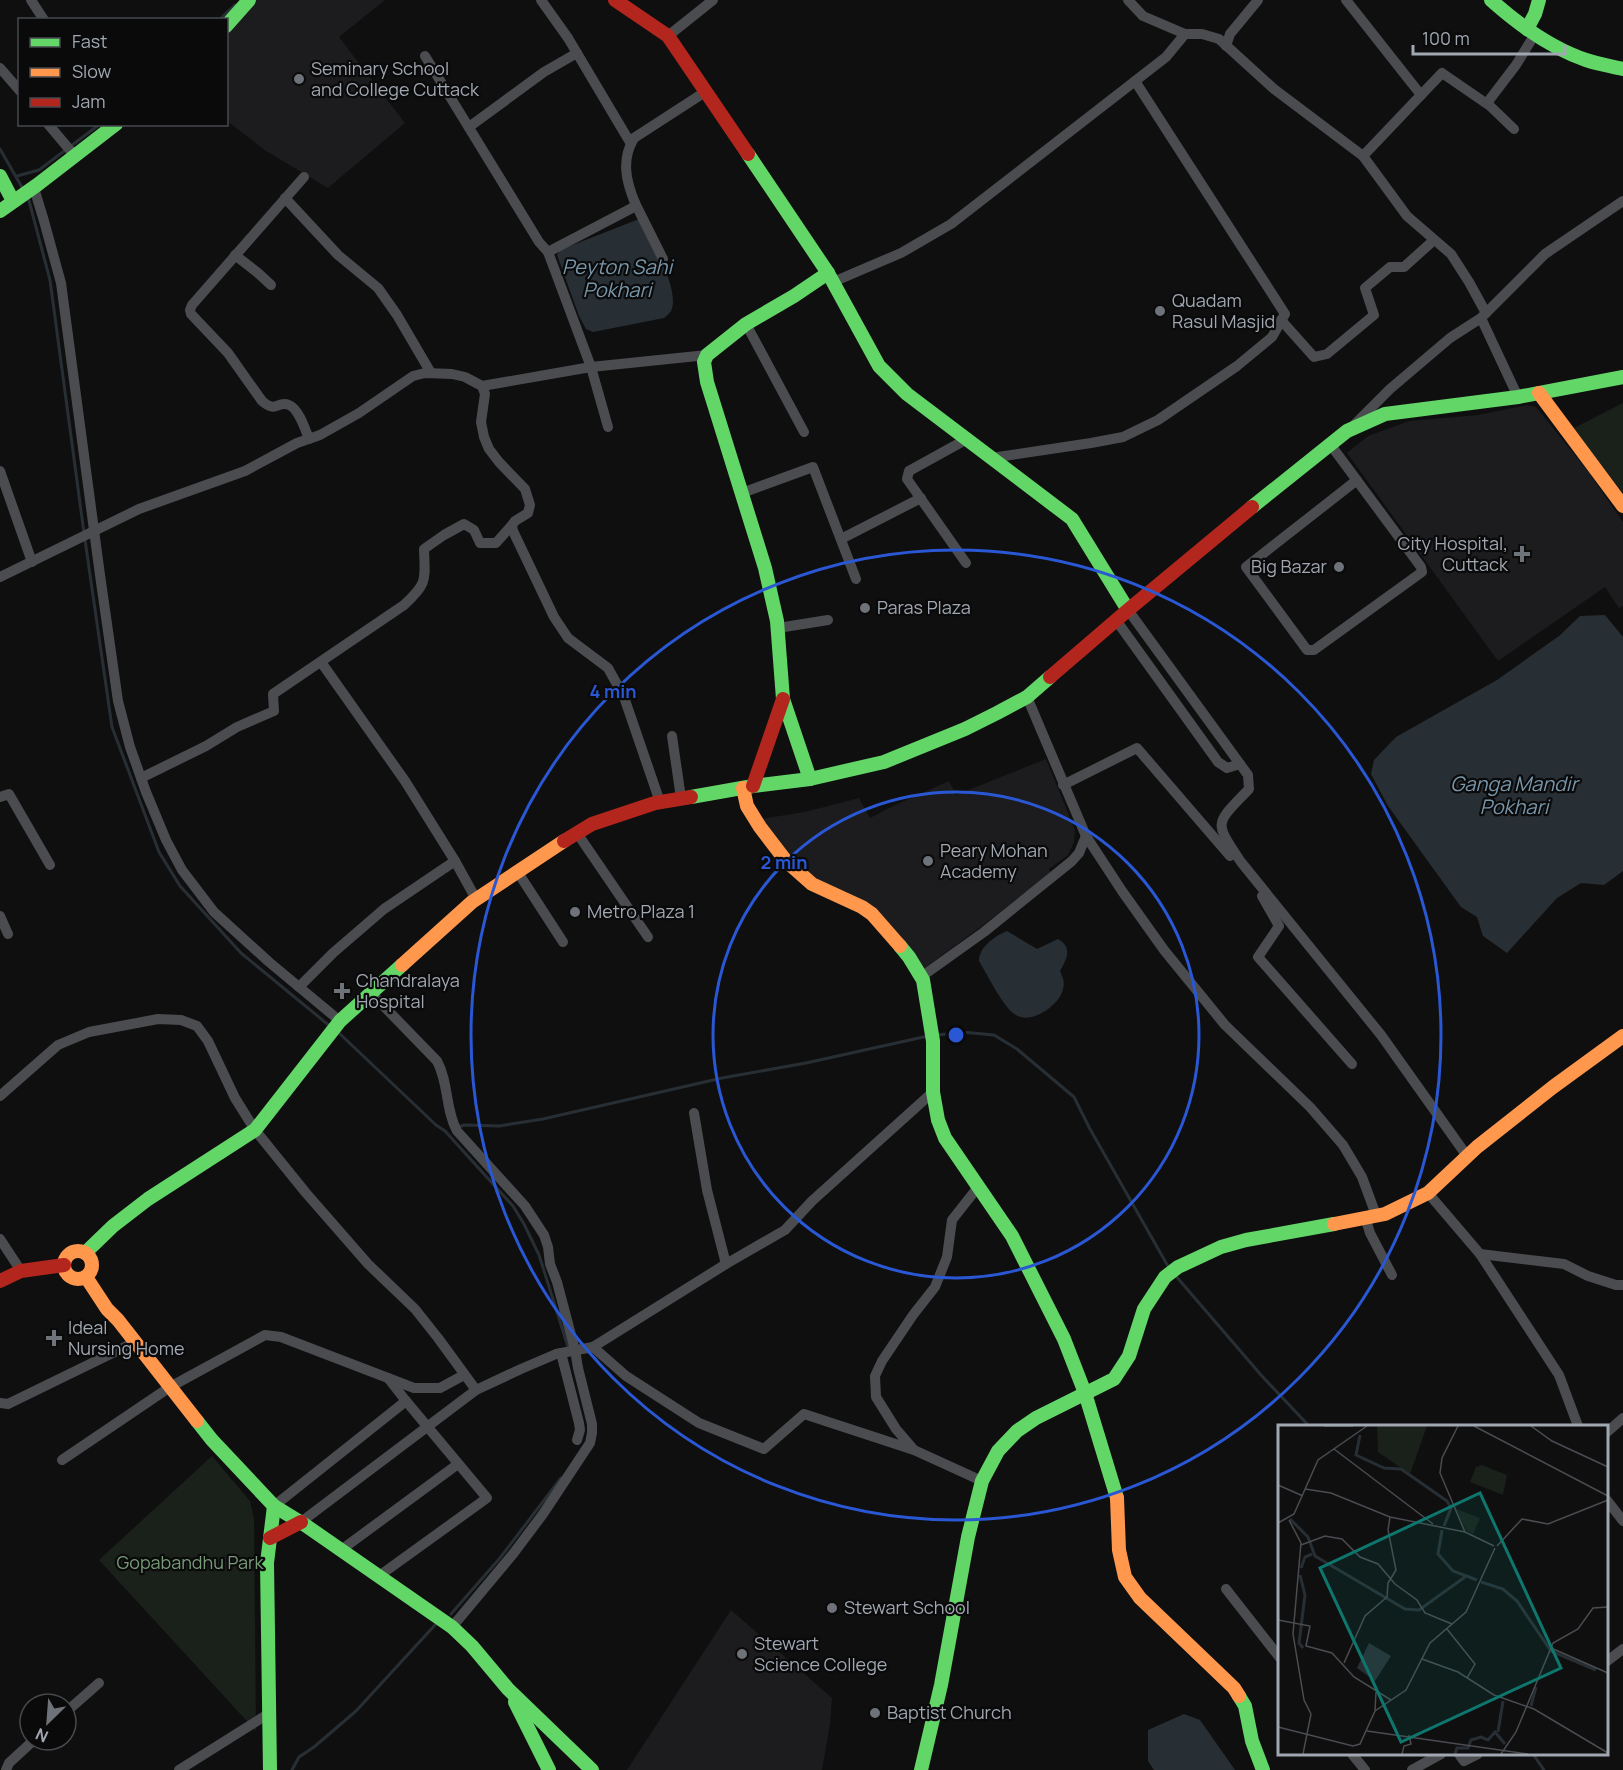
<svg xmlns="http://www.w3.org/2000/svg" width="1623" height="1770" font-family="Manrope,sans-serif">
<rect width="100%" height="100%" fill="#0f0f10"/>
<g fill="#1c1c1e">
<polygon points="254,0 385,0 339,37 405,123 328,188 266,151 227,121 227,32"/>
<polygon points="1527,405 1536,407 1587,470 1623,522 1623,606 1619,608 1605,587 1498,661 1347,453 1368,436 1409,421 1478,415"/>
<polygon points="1046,759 1075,830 1074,842 1068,855 1049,869 1051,873 986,923 923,969 910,948 811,875 780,845 761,819 805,812 859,798 870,818 893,806 949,781 956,795"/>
<polygon points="731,1610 832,1698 830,1724 822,1770 627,1770"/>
</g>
<g fill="#1a201a">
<polygon points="1623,403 1623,493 1572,429"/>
<polygon points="212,1456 250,1501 254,1519 256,1731 99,1560"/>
</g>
<g fill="#282f34">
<path d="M639 219C650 238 681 290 671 311 669 314 666 316 664 318L593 332 586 329 579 316 557 255 560 250Z"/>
<polygon points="1605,615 1623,637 1623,871 1604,885 1581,883 1557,898 1507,953 1483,936 1477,917 1461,907 1388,806 1371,774 1374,760 1396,737 1497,680 1559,636 1580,616"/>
<path d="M1007 931 1037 949 1058 939C1073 948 1067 958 1060 971 1063 978 1065 982 1063 989 1060 1005 1031 1025 1016 1015 1004 1009 987 974 979 961 979 947 995 936 1007 931Z"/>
<polygon points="1184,1714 1200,1720 1235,1770 1154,1770 1148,1761 1148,1730"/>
</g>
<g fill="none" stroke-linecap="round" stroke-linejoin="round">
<g stroke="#282f34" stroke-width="3">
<polyline points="219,20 235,5"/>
<polyline points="0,149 23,189"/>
<polyline points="17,176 39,170 100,124"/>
<polyline points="28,197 50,280 84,533"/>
<polyline points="85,540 112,727 159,852 180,886 241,953 331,1027"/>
<polyline points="339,1033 436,1125 445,1131 513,1206 524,1224 539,1255 569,1350"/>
<polyline points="938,1035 962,1032 994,1035 1017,1049 1074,1097 1090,1129 1169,1268"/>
<polyline points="459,1127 464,1125 499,1126 543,1119 722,1078 806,1063 928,1036"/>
<polyline points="1175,1275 1261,1375 1309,1426"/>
<polyline points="451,1614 500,1558 561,1478"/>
<polyline points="1533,1754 1544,1770"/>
<polyline points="292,1770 299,1757 314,1747 356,1711 435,1625"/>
</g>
<g stroke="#4a4c4f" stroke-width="10">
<polyline points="31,0 44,20"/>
<polyline points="541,0 568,38 631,144"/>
<polyline points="1128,0 1143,16 1185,34 1202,34 1219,39 1274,89 1363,156 1407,216 1451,254 1469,282 1486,313"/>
<polyline points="1346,0 1421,95 1363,156"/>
<polyline points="668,36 713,0"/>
<polyline points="1226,46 1230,34 1258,0"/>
<polyline points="425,56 539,242 548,252"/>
<polyline points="0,68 20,91"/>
<polyline points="1421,95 1442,73 1490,106 1514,129"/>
<polyline points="1487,103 1516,65 1535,34"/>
<polyline points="48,124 75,156"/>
<polyline points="469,127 544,72 577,53"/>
<path d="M304 177 192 305 190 310 191 314 228 353 262 401C277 414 277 400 289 405 299 409 305 429 309 439"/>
<polyline points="34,188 44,221 61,283 100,575 118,701 130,747 146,792 166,840 182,870 214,912 269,962 340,1021"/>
<polyline points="285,198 338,255 378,288 397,315 431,373"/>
<polyline points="635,203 663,259"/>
<polyline points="235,255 258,273 271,285"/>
<polyline points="833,282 901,253 951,224 1166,57 1185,34"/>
<polyline points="1481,318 1518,397"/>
<polyline points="1281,320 1314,357 1327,354 1374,315 1365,288 1390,267 1404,267 1434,240"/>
<polyline points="746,324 804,432"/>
<polyline points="482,386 591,367 707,355"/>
<polyline points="1354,425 1390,389 1450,338 1481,318 1545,254 1623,201"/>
<path d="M608 427 591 367 548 252 634 207 635 203C626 181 621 160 634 138L705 92"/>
<polyline points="1330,444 1421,567 1422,572 1314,650 1307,650 1246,567 1357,480"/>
<polyline points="991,458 1091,443 1123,437 1158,420 1237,366 1272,337 1285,314 1135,81"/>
<polyline points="0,471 32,562"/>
<polyline points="742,493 813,467 856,579"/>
<polyline points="841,539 921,498"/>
<polyline points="966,563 907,479 909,471 967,439"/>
<polyline points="0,577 139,509 245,471 297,443 320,435 359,413 413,376 425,373 452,374 465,377 482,386 485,394 481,422 484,437 489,449 499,462 525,489 530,505 528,513 515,521 512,525 513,531 554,617 568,638 608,668 624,697 660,802"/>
<path d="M1128 610 1248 775 1249 789C1215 825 1213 820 1241 862L1381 1035 1467 1156"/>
<polyline points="1116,620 1218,762 1227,768 1240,764"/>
<polyline points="778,628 828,620"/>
<polyline points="1027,697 1086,836 1122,891 1164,950 1225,1025 1310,1107 1343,1145 1362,1177 1376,1215"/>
<polyline points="672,736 681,798"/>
<path d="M141 778 206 746 237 727 274 711 273 694 404 605C428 583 425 580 424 549L444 535 464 524 474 530 480 543H496L512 525"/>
<polyline points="1063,785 1137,748 1230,856"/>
<polyline points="0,797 9,794 50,865"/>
<polyline points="577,833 648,937"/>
<polyline points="455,861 476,899"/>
<polyline points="517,871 563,942"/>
<polyline points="1262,896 1279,926 1258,957 1352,1064"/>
<polyline points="0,916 8,934"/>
<polyline points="921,977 984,932 1072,861 1079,853 1086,836"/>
<polyline points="299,987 333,953 384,909 455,861 405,781 321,662"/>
<path d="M371 993 437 1061C449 1083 445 1109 457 1131L525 1206 544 1235 548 1247 550 1264 557 1282 575 1350 578 1368 592 1424V1433L590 1443 543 1514 513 1554 452 1627"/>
<polyline points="0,1096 58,1045 89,1032 158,1019 181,1020 197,1026 208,1041 235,1098 255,1130 306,1193 368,1264 415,1309 438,1338 476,1390"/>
<polyline points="694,1113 707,1190 726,1264"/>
<polyline points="1428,1193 1480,1254 1559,1375 1578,1426"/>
<polyline points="1365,1217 1370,1233 1392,1275"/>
<polyline points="0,1239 21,1271"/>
<polyline points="1480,1254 1564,1264 1588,1276 1616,1285 1623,1285"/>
<polyline points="593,1347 726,1264 785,1230 812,1201 933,1092"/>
<polyline points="561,1353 579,1423 580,1430 577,1440"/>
<polyline points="0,1403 8,1404 135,1342"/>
<polyline points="1606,1433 1623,1418"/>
<polyline points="914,1450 982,1481"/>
<polyline points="62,1460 170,1387 265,1335 281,1337 414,1388 440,1388 464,1375"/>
<polyline points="1606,1499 1623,1521"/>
<polyline points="274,1506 406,1401 388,1378"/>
<polyline points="301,1522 476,1390 521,1369 556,1354 593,1347 626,1376 699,1423 764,1449 804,1414 914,1450 896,1429 876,1397 875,1376 882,1361 913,1315 935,1287 947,1257 952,1220 978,1187"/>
<polyline points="341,1550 458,1464"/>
<polyline points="379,1576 487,1498 406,1401"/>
<polyline points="1226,1589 1280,1658"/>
<polyline points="1606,1662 1623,1649"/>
<polyline points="66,1712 99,1683"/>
<polyline points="1352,1754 1365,1770"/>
<polyline points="1459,1754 1464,1761 1478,1754"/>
<polyline points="6,1770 9,1763 34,1740"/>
<polyline points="179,1770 268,1714"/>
<polyline points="1412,1770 1441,1754"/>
</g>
<g stroke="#63d668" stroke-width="14">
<path d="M1491 0C1519 25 1550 48 1586 60 1598 64 1611 66 1623 69"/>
<polyline points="226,26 249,0"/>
<polyline points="1527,29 1535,14 1539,0"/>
<polyline points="748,154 828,273 879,366 907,394 1072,519 1128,610"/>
<polyline points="0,176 13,201"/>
<polyline points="0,211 37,185 116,124"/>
<polyline points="1252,507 1347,431 1385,414 1518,397 1623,377"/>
<polyline points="810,779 783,699 777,621 765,568 707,382 704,362 707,355 746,324 794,296 828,273"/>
<polyline points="691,797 753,786 810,779 884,762 965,729 997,713 1027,697 1050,677"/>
<polyline points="900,946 909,957 923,980 933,1041 933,1092 938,1120 945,1138 1012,1236 1064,1339 1085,1393 1117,1498"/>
<polyline points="85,1253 113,1226 148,1199 255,1130 340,1021 402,965"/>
<polyline points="197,1421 212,1440 274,1506 305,1525 452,1627 472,1646 508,1689 592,1770"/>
<polyline points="1239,1696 1245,1706 1252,1741 1263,1770"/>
<polyline points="515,1702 549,1770"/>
<polyline points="270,1770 267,1563 274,1506"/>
<polyline points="921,1770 941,1685 968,1537 982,1481 998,1451 1017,1431 1036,1418 1114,1379 1129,1356 1144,1309 1165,1277 1178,1267 1221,1247 1246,1240 1334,1224"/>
</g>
<g stroke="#ff974d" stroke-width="14">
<polyline points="1539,393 1623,506"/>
<polyline points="743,788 747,806 760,827 786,861 812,884 862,907 872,914 900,946"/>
<polyline points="402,965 472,902 564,841"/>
<polyline points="1334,1224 1385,1214 1428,1193 1477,1147 1553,1087 1623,1036"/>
<circle cx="78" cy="1265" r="14"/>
<polyline points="86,1277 107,1309 118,1320 197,1421"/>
<polyline points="1117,1498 1119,1550 1125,1577 1140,1598 1234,1688 1239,1696"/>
</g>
<g stroke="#b3261e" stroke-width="14">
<polyline points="615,0 668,36 748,154"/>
<polyline points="1050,677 1128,610 1252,507"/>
<polyline points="753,786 783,699"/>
<polyline points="564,841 592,824 655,803 691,797"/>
<polyline points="0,1281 21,1271 64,1265"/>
<polyline points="270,1538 301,1522"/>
</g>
</g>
<g fill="none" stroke="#2a57d4" stroke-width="3">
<circle cx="956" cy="1035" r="243"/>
<circle cx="956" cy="1035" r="485"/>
</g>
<g fill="#6e7279" stroke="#0a0a0b" stroke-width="2">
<circle cx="299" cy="79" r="6"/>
<circle cx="1160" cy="311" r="6"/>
<path d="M1519 545h6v6h6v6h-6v6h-6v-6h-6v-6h6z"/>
<circle cx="1339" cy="567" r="6"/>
<circle cx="865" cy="608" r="6"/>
<circle cx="928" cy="861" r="6"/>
<circle cx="575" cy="912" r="6"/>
<path d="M339 982h6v6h6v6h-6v6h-6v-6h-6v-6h6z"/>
<path d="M51 1329h6v6h6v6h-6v6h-6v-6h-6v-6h6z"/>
<circle cx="832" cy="1608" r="6"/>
<circle cx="742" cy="1654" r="6"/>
<circle cx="875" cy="1713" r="6"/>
</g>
<g text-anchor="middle" stroke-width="4.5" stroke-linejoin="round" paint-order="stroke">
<g font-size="18" fill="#a1a7b1" stroke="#0a0a0b" text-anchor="start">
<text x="311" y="75">Seminary School<tspan x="311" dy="21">and College Cuttack</tspan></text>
<text x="1172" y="307">Quadam<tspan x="1172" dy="21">Rasul Masjid</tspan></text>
<text x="1508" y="550" text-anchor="end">City Hospital,<tspan x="1508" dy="21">Cuttack</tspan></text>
<text x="1327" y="573" text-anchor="end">Big Bazar</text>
<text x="877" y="614">Paras Plaza</text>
<text x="940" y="857">Peary Mohan<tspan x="940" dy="21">Academy</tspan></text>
<text x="587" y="918">Metro Plaza 1</text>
<text x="356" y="987">Chandralaya<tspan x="356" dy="21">Hospital</tspan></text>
<text x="68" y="1334">Ideal<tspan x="68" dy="21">Nursing Home</tspan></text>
<text x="844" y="1614">Stewart School</text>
<text x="754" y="1650">Stewart<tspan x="754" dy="21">Science College</tspan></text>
<text x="887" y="1719">Baptist Church</text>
</g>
<g font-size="18" fill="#789b78" stroke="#0a0a0b">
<text x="190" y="1569">Gopabandhu Park</text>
</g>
<g font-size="20" font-style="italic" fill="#7997ab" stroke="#0a0a0b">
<text x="617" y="274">Peyton Sahi<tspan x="617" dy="23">Pokhari</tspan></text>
<text x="1514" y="791">Ganga Mandir<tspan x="1514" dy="23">Pokhari</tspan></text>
</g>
</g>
<g transform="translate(1278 1425)">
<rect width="330" height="330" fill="#0f0f10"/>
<path d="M99 1H149L132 49 100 27ZM204 40 229 50 225 70 192 57 198 42ZM178 84 202 93 195 109 188 105Z" fill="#1a201a"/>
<path d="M91 218 113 231 97 256 79 243Z" fill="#282f34"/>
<path fill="none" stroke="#282f34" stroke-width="3" d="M82 10 78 30 106 43 123 44 169 76 173 83 166 101M12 94 30 112 37 131 127 184 141 185 187 152M164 105 160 129 175 146 199 155M23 143 27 132 34 129M22 150 27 170 21 218 25 223M203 157 225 164 239 176 273 226 318 245M253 281 258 262M220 307 225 276M177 329 179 323H190L193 315 203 312 210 315 217 307 227 319"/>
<path fill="none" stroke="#494c50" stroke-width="1.5" d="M46 1H75M180 1 164 33 162 48 187 107M196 1 330 71M253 1 274 16 330 42M56 24 155 99M0 60 25 71M27 64 53 68 112 92 187 107 216 121M11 95 23 118 15 209 26 275 33 289 25 329M0 98 16 89 40 35 89 1M23 120 47 111 64 114 82 132 100 139 117 159 139 175 147 188 174 199M219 121 244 94 270 99 330 75M0 195 32 201 28 221 54 228 76 252 113 275M169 204 197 239 189 253M273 223 330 248M144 234 180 247 216 270 256 284 330 328M66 238 87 191 109 172 110 158 118 145 110 105 112 92M97 286 98 267M0 302 75 321 82 319 97 286 128 265 152 218 188 187 217 123M89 306 250 329M124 329 126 321 133 319 131 310M223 329 238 307 275 218 300 204 315 183 330 182"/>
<path fill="#0f766e" fill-opacity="0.15" stroke="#0f766e" stroke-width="3" d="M202 68 283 243 123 317 42 143Z"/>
<rect width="330" height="330" fill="none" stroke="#a1a7b1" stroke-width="3"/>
</g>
<circle cx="956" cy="1035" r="9" fill="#2a57d4" stroke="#0a0a0b" stroke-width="3"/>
<g font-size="18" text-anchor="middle" font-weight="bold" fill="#2a57d4" stroke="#0a0a0b" stroke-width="4.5" stroke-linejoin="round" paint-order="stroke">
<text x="613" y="698">4 min</text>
<text x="784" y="869">2 min</text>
</g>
<rect x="18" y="18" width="210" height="108" fill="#0a0a0b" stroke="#46494d" stroke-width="1.5"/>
<rect x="30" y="38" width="30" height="9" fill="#63d668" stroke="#46494d" stroke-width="1.5"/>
<text x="72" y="48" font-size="18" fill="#a1a7b1">Fast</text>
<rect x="30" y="68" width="30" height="9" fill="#ff974d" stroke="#46494d" stroke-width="1.5"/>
<text x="72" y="78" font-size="18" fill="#a1a7b1">Slow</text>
<rect x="30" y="98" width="30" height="9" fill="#b3261e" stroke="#46494d" stroke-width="1.5"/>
<text x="72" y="108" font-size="18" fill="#a1a7b1">Jam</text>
<g transform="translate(48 1722) rotate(205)"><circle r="28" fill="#0a0a0b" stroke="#46494d" stroke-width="1.5"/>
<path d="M0-4.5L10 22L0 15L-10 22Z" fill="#6e7279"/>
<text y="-9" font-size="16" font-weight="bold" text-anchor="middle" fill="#a1a7b1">N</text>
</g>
<path d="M1413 45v9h152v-9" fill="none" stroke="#a1a7b1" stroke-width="3"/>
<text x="1422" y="45" font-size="18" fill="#a1a7b1" stroke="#0a0a0b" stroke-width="4.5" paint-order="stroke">100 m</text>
</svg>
